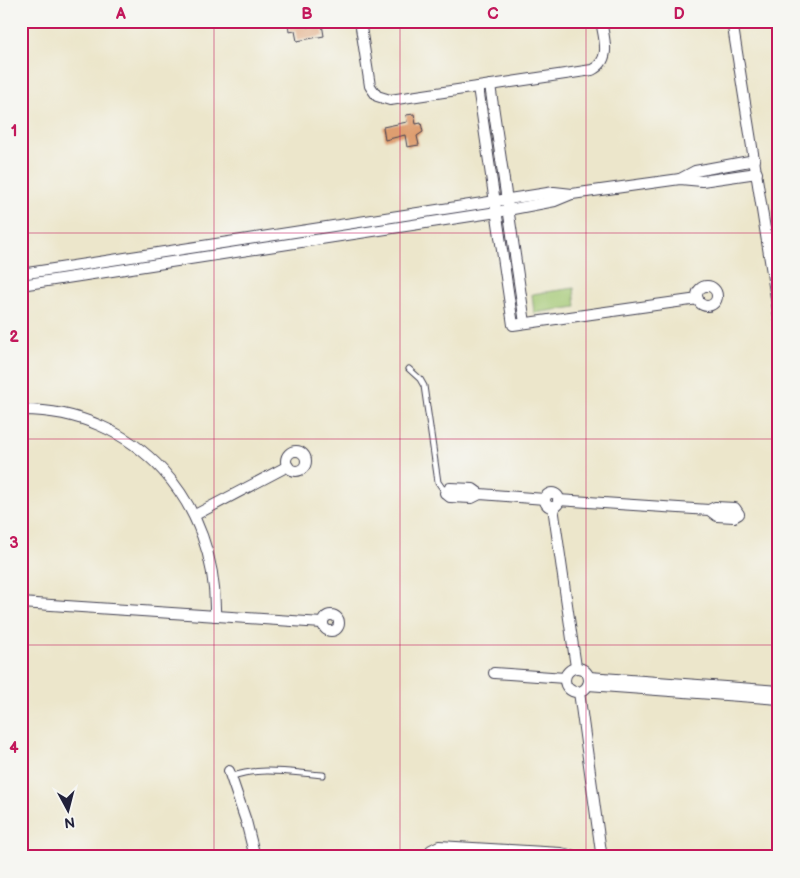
<svg xmlns="http://www.w3.org/2000/svg" width="800" height="878" font-family="'Balsamiq Sans',sans-serif">
<rect width="100%" height="100%" fill="#f6f6f2"/>
<filter id="ink" filterUnits="userSpaceOnUse"><feTurbulence type="fractalNoise" baseFrequency=".02" numOctaves="2"/><feDisplacementMap in="SourceGraphic" scale="10" xChannelSelector="R" yChannelSelector="G"/><feConvolveMatrix kernelMatrix="1 2 1 2 8 2 1 2 1" color-interpolation-filters="sRGB"/></filter>
<filter id="wash" filterUnits="userSpaceOnUse"><feTurbulence type="fractalNoise" baseFrequency=".0096" numOctaves="4" result="noise"/><feDisplacementMap in="SourceGraphic" scale="20" xChannelSelector="R" yChannelSelector="G"/><feGaussianBlur stdDeviation="1.12" result="paint"/><feColorMatrix in="noise" values="0 0 0 0 0 0 0 0 0 0 0 0 0 0 0 0 0 1.4 0 .05"/><feComposite in="paint" operator="in"/></filter>
<g filter="url(#wash)">
<rect width="100%" height="100%" fill="#ece6cb"/>
<polygon fill="#a0c670" stroke="#617456" points="574,288 576,307 534,313 532,294"/>
<g id="blocks">
<g fill="#de9e6f">
<polygon points="294,21 306,21 307,27 322,24 324,36 297,41 295,31 289,32 288,23"/>
<polygon points="414,114 416,124 421,123 423,132 417,136 419,145 407,147 405,135 385,140 383,127 407,122 406,115"/>
</g>
</g>
</g>
<g filter="url(#ink)">
<use href="#blocks" fill-opacity="0" stroke="#403f51" stroke-width="1"/>
<g fill="none" stroke-linecap="round" stroke-linejoin="round">
<defs>
<g id="service">
<polyline points="409,369 420,379 424,386 438,482 445,492"/>
<path d="M231 777C258 766 294 773 323 775"/>
</g>
<g id="minor">
<path d="M360 21 370 86 377 96 390 100 592 70C612 60 604 39 601 21"/>
<polyline points="732,21 779,317"/>
<polyline points="490,85 525,323"/>
<polyline points="478,87 513,325 698,299"/>
<polyline points="680,179 695,171 755,160"/>
<polyline points="21,274 554,192 572,194"/>
<polyline points="21,285 497,212 555,201 572,194 680,179 702,181 757,173"/>
<circle cx="707" cy="296" r="10"/>
<path d="M21 410C137 409 218 503 215 616"/>
<circle cx="296" cy="461" r="10"/>
<circle cx="552" cy="500" r="7"/>
<polyline points="480,494 472,498 450,497 445,493 450,488 473,489 480,494 545,499"/>
<polyline points="558,500 709,510 715,507 735,508 739,514 734,517 717,516 709,510"/>
<polyline points="553,507 576,667"/>
<polyline points="195,515 288,466"/>
<polyline points="21,603 322,623"/>
<circle cx="331" cy="623" r="8"/>
<circle cx="577" cy="680" r="12"/>
<polyline points="494,673 565,678"/>
<polyline points="589,677 779,691"/>
<polyline points="588,685 779,699"/>
<polyline points="579,692 601,852"/>
<polyline points="229,771 246,821 255,857"/>
<polyline points="429,857 431,850 439,846 561,853 580,857"/>
</g>
</defs>
<use href="#service" stroke="#403f51" stroke-width="7"/>
<use href="#minor" stroke="#403f51" stroke-width="12"/>
<use href="#service" stroke="#fff" stroke-width="5"/>
<use href="#minor" stroke="#fff" stroke-width="10"/>
</g>
</g>
<path fill="none" stroke="#c2185b" stroke-width="1" stroke-opacity="0.55" d="M214 21V857M400 21V857M586 21V857M21 233H779M21 439H779M21 645H779"/>
<rect width="800" height="878" fill="none" stroke="#f6f6f2" stroke-width="55"/>
<g transform="translate(68 810) rotate(173)" stroke="#f6f6f2" stroke-width="4" paint-order="stroke">
<path d="M0-4L9 19L0 12L-9 19Z" fill="#22223b"/>
<text y="-8" font-size="14" font-weight="bold" text-anchor="middle" fill="#22223b">N</text>
</g>
<rect x="28" y="28" width="744" height="822" fill="none" stroke="#c2185b" stroke-width="2"/>
<g font-size="16" text-anchor="middle" font-weight="bold" fill="#c2185b">
<text x="121" y="19">A</text>
<text x="307" y="19">B</text>
<text x="493" y="19">C</text>
<text x="679" y="19">D</text>
<text x="14" y="136">1</text>
<text x="14" y="342">2</text>
<text x="14" y="548">3</text>
<text x="14" y="753">4</text>
</g>
</svg>
